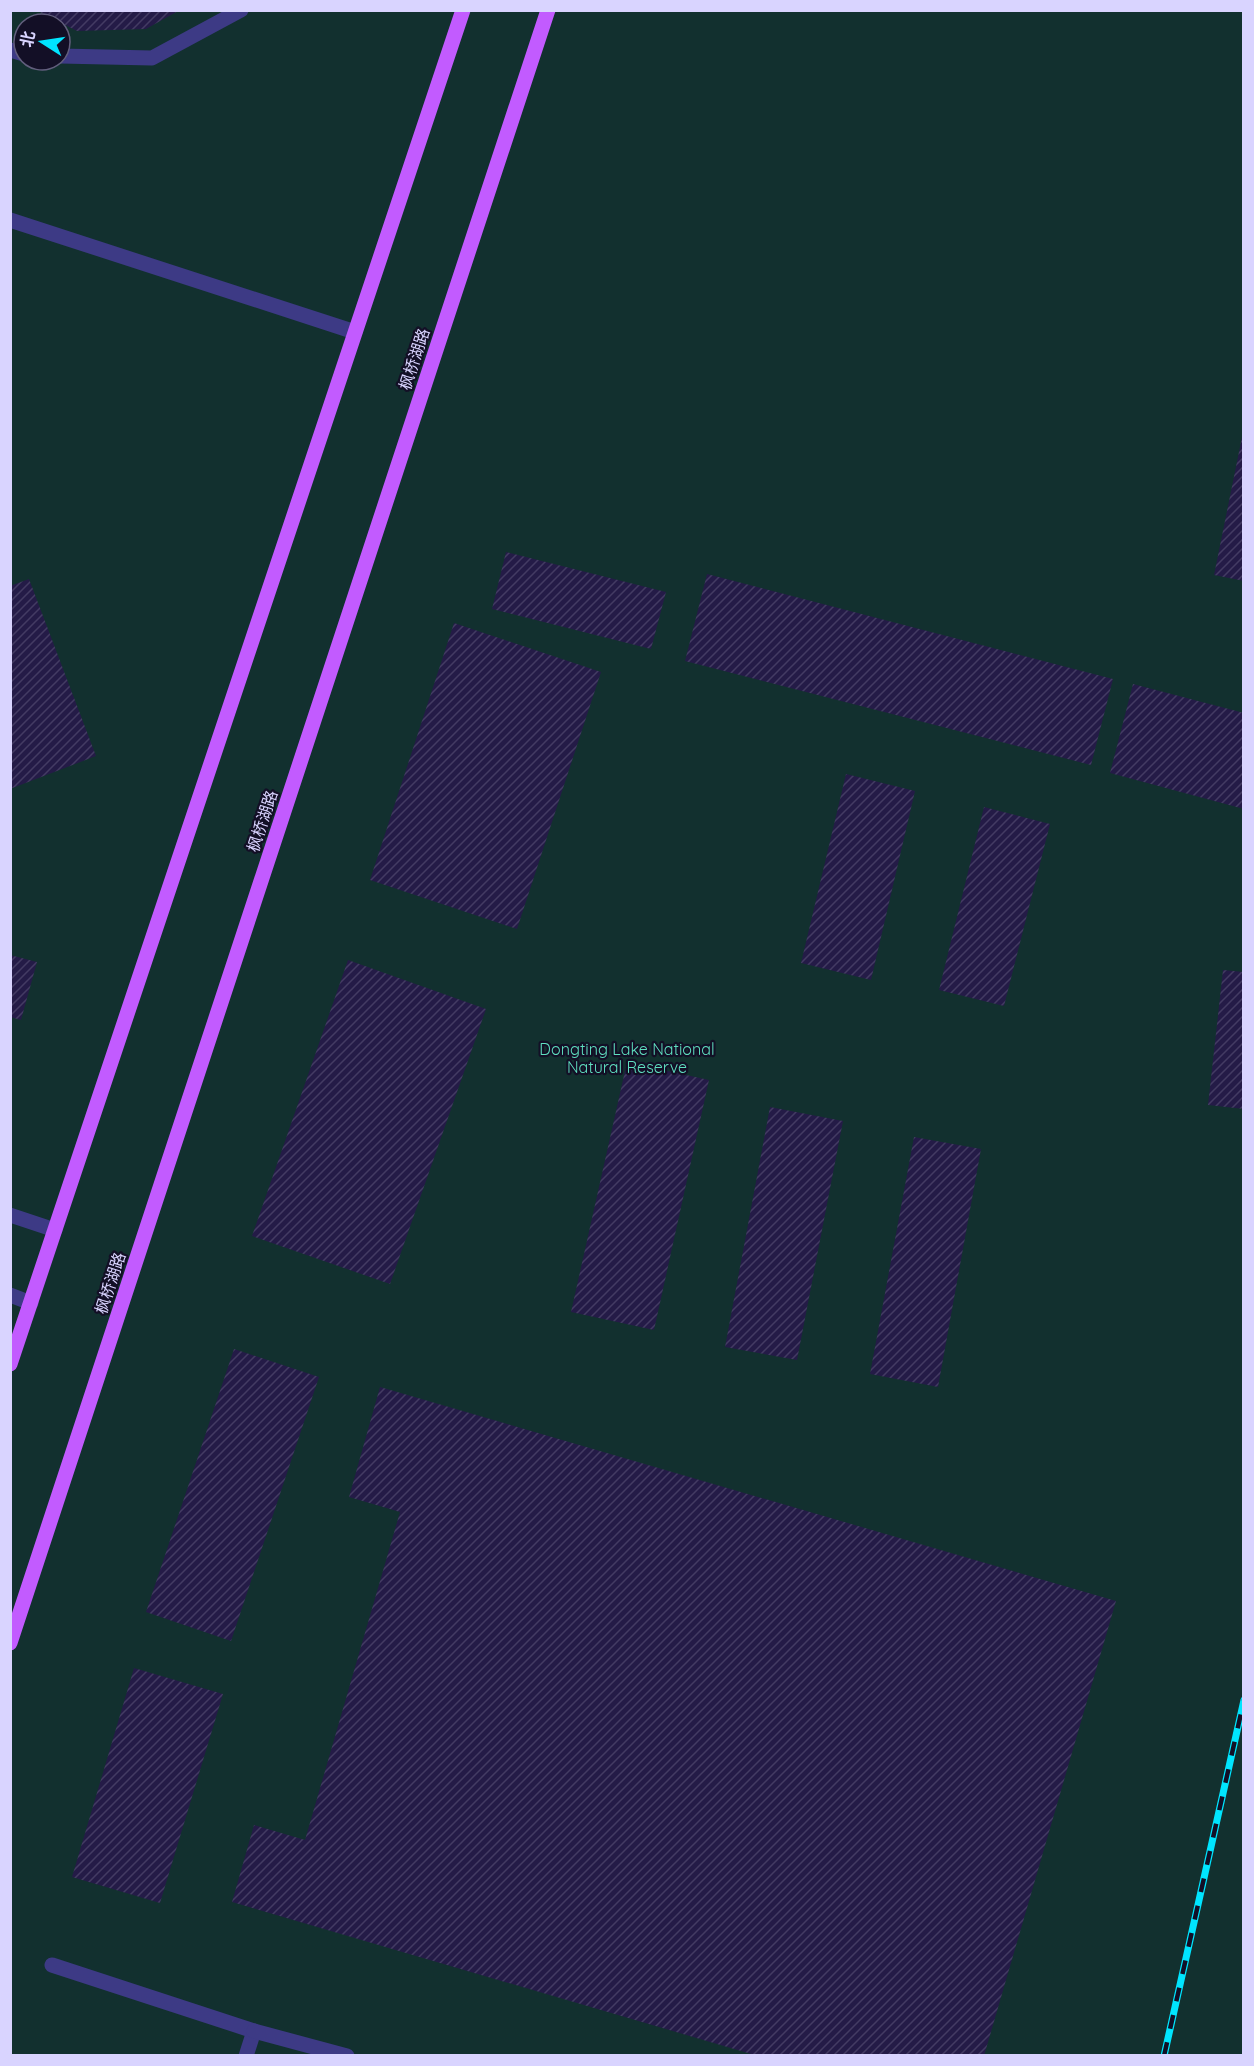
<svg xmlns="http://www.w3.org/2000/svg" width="1254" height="2066" font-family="Quicksand,'Noto Sans SC',sans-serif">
<defs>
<pattern id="building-hatch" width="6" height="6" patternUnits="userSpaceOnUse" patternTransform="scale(1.5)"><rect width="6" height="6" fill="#241b47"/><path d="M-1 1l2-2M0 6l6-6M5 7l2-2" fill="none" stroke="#433b63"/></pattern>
</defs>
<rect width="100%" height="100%" fill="#130f26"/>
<path fill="#12302f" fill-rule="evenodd" d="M11 11H1243V2055H11ZM24 24H60V60H24Z"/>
<g fill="url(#building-hatch)">
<polygon points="36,10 180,10 146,29 77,31"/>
<polygon points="1242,437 1244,437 1244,581 1214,575"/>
<polygon points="506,552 666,592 651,649 492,609"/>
<polygon points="707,574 1113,679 1091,765 685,661"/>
<polygon points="29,579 96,756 10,789 10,586"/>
<polygon points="454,623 601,672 517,929 370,880"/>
<polygon points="1133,684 1244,713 1244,809 1110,773"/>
<polygon points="846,774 915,791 871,980 801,963"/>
<polygon points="984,807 1050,824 1004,1006 939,990"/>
<polygon points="10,955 37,962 21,1020 10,1017"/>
<polygon points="348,960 486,1009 390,1284 252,1236"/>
<polygon points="1223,970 1244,972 1244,1109 1208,1105"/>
<polygon points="627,1062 709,1080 654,1330 571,1312"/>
<polygon points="770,1107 843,1121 797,1360 725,1347"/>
<polygon points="914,1137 981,1149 938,1387 870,1374"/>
<polygon points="234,1349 319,1377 231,1641 146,1612"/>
<polygon points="380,1387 1116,1601 984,2056 758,2056 232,1902 254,1825 305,1840 400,1512 349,1497"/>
<polygon points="134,1668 223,1694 160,1903 72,1877"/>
</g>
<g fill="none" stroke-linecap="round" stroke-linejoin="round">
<g stroke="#3d3a85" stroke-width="15">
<polyline points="10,50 24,54"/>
<polyline points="60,56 152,58 241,10"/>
<polyline points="10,220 355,332"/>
<polyline points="10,1215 55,1230"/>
<polyline points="10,1295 31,1303"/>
<polyline points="52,1965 254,2031 246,2056"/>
<polyline points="254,2031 347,2056"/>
</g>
<g stroke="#c25bff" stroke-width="15">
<polyline points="10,1364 463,10"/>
<polyline points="10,1643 548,10"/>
</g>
<defs>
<polyline id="rail" points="1164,2056 1244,1700"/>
</defs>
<use href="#rail" stroke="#00e5ff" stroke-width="7"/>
<use href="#rail" stroke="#130f26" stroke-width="4.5" stroke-dasharray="14" stroke-linecap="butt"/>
</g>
<g text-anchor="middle" stroke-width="4.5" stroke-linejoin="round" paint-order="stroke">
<g font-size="16" fill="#d9d4ff" stroke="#130f26">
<text transform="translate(414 359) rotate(-72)" y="6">枫桥湖路</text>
<text transform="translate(262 821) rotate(-72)" y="6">枫桥湖路</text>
<text transform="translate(110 1283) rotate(-72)" y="6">枫桥湖路</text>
</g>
<g font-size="16" fill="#5fe0c0" stroke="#130f26">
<text x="627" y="1055">Dongting Lake National<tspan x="627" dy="18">Natural Reserve</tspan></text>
</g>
</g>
<rect width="1254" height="2066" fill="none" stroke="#d9d4ff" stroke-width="24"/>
<g transform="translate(42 42) rotate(282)"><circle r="28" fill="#130f26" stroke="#625e7d" stroke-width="1.5"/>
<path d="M0-4.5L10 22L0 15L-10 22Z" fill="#00e5ff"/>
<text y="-9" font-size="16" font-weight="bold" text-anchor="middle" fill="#d9d4ff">北</text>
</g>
</svg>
